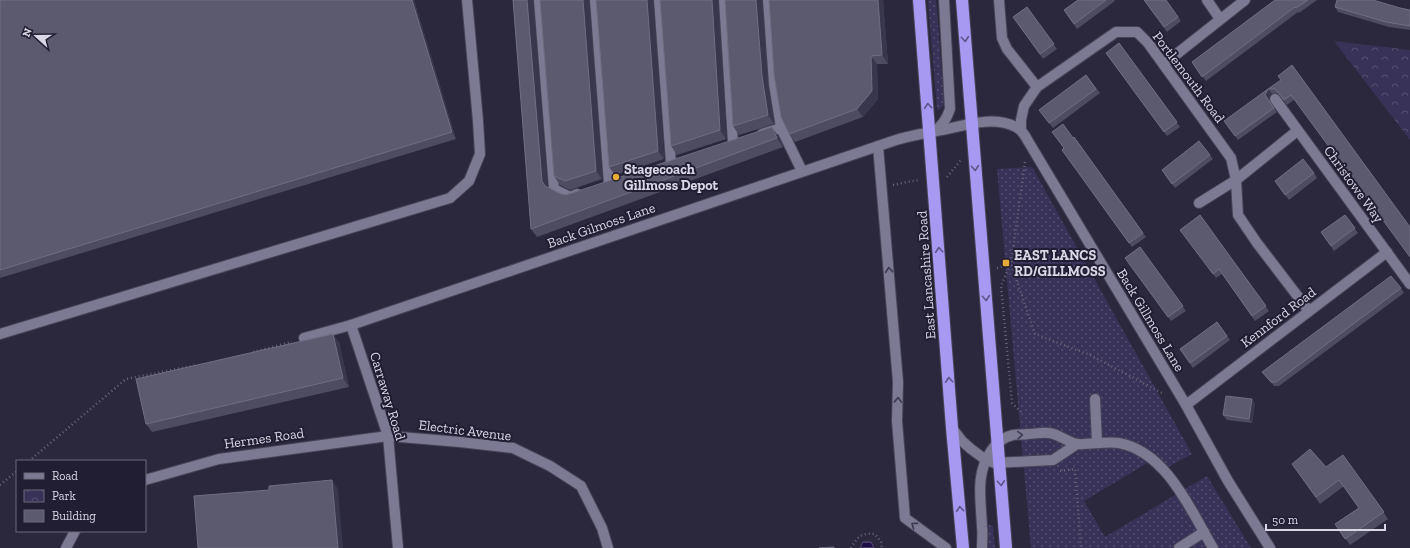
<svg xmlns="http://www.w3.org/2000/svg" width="1410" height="548" font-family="'Zilla Slab',serif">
<defs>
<pattern id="grass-dots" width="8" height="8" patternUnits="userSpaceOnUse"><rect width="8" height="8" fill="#383258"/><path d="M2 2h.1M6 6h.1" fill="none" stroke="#544f70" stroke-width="1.8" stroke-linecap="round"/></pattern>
<pattern id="park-crowns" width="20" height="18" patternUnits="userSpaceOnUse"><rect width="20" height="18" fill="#383258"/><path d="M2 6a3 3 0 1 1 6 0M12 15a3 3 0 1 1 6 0" fill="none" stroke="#544f70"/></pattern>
<pattern id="water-rules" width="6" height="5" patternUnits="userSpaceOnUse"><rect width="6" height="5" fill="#1e0e45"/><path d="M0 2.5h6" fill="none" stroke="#3e3060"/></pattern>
</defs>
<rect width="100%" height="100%" fill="#2b283d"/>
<g fill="url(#grass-dots)">
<polygon points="928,0 936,0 944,100 943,106 939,110 937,109"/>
<polygon points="1032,167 1192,454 1157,473 1149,462 1084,501 1105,537 1207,476 1251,548 1031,548 997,169"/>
<polygon points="989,525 993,526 995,548 987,548 986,527"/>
</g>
<polygon fill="url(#park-crowns)" points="1334,41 1410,50 1410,140"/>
<polygon fill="url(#water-rules)" stroke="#564a75" points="863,542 871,542 874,548 860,548"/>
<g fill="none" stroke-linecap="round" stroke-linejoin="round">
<defs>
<g id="minor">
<polyline points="539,0 554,189 570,197 577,194"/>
<polyline points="595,0 609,184 617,181"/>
<polyline points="659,0 671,163"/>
<polyline points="724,0 733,143"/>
<polyline points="768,0 774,84 781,128 802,171"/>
<polyline points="999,0 1002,38 1007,49 1037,87"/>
<polyline points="1207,0 1220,19"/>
<polyline points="1164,64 1245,0"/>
<polyline points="1275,99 1410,284"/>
<polyline points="1021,130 1021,120 1024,106 1037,87 1116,32 1137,32 1148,43 1231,158 1236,180 1238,215 1257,243 1309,311"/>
<path d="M934 131C943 126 947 118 950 109L944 0"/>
<polyline points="762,134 781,128"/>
<polyline points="878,146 898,382 897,421 905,518 946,548"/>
<polyline points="1199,203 1236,180 1297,131"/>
<polyline points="351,325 388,436 398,548"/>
<polyline points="0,334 450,198 469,181 480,154 478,121 467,0"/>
<path d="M304 338 351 325 896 140C913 135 930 132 947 129 969 124 995 116 1016 127 1022 130 1025 135 1028 141L1186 405 1228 481 1270 548"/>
<polyline points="1095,399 1097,442"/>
<polyline points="1186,405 1387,252"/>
<polyline points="952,428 962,441 971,449 986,460 995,463 1053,460 1077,444"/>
<polyline points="145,480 219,459 388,436 460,442 513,448 550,466 581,486 602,528 608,548"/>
<polyline points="66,548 75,531"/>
<path d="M982 548C982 541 983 534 982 527 981 500 975 474 991 451 996 443 1003 437 1013 435 1017 434 1023 435 1028 434 1034 434 1042 432 1049 433 1059 434 1067 442 1077 444 1090 445 1105 441 1119 443 1167 452 1191 511 1213 548"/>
<polyline points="1179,548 1204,532"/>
</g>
<g id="highway">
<polyline points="919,0 952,428 963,548"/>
<polyline points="962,0 1006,548"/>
</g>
</defs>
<use href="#minor" stroke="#474456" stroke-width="12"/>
<use href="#highway" stroke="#474456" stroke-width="14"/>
<g stroke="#686578" stroke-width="2.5" stroke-dasharray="1 3" stroke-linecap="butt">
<polyline points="1025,162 1011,264 1035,334 1090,355 1164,394"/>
<polyline points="947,177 961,160"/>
<polyline points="893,185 907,182 920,180"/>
<polyline points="1010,265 1001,286 1012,403 1022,413"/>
<polyline points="997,268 1010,264"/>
<polyline points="253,352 292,342"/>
<polyline points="29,461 126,379 197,365"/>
<polyline points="1060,471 1075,469 1081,548"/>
<polyline points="0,485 17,471"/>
<path d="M851 548C858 536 861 533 875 534L881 542 882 548"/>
</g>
<use href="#minor" stroke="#7c7993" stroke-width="10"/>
<use href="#highway" stroke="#a798f1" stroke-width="12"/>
</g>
<g fill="#4e4c61">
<polygon points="0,0 414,0 456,139 0,278"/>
<polygon points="513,0 533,0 547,187 561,194 566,195 778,136 783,147 537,237 531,229"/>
<polygon points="540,0 589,0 602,179 570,190 560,185 554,176"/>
<polygon points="653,0 664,159 615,175 609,167"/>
<polygon points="718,0 726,139 677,155 671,146"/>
<polygon points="725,0 762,0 768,85 774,124 739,135 733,126"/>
<polygon points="769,0 883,0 888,64 877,64 878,99 863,117 795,142 789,134"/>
<polygon points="1078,0 1114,0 1115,1 1077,29 1064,10"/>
<polygon points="1144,0 1166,0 1181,21 1167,32"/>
<polygon points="1275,0 1317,0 1299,13 1298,12 1206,81 1192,62"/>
<polygon points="1027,7 1057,49 1043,59 1013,17"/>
<polygon points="1335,7 1400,8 1410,10 1410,30 1389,27 1338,12"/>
<polygon points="1119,43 1180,127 1167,136 1106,53"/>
<polygon points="1086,75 1100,93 1053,128 1039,110"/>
<polygon points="1281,80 1295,99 1287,105 1278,93 1272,94 1268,89"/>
<polygon points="1268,89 1271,94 1269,100 1277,112 1238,140 1224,121"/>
<polygon points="1074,137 1146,237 1132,247 1062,150"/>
<polygon points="1210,155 1213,159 1175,188 1165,175"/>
<polygon points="1314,173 1317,178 1289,200 1275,181"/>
<polygon points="1200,215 1269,311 1255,321 1222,274 1216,278 1180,230"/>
<polygon points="1345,215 1358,233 1334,251 1321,232"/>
<polygon points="1140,247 1186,311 1171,321 1125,258"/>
<polygon points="1401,288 1404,293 1279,386 1274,386 1262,372"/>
<polygon points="1217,322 1230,340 1193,368 1180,349"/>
<polygon points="339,342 349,387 152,432 146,424"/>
<polygon points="1252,399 1255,404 1252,423 1227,420 1223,415"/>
<polygon points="1343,455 1388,519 1350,545 1335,524 1359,508 1344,486 1320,504 1292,464 1326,467"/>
</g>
<g fill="#39374d">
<polygon points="412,0 414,0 456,139 452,132"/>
<polygon points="527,0 533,0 548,190 542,181"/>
<polygon points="583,0 589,0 602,179 596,171"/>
<polygon points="647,0 653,0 664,159 658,151"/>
<polygon points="712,0 718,0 726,139 720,130"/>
<polygon points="756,0 762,0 768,85 774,124 768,115 762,76"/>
<polygon points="878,0 883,0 888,64 882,55"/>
<polygon points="871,56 877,64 878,99 863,117 857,109"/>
<polygon points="1268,89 1271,94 1269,100 1277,112 1265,95"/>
<polygon points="772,127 778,136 783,147 777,138"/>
<polygon points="333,334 339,342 349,387 343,378"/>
<polygon points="1252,399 1255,404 1252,423 1249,419"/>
<polygon points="332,480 338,489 343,548 338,548"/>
</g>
<g fill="#5c5a6f" stroke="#706e82">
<polygon points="0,0 412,0 452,132 0,270"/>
<polygon points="513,0 527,0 542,181 545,186 561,194 566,195 772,127 777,138 531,229"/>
<polygon points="540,0 583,0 596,171 565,181 554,176"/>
<polygon points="596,0 647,0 658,151 609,167"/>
<polygon points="660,0 712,0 720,130 671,146"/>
<polygon points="725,0 756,0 762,76 768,115 733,126"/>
<polygon points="769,0 878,0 882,55 871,56 872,91 857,109 789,134 781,117 774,75"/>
<polygon points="1078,0 1106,0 1074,24 1064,10"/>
<polygon points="1144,0 1166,0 1178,17 1164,27"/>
<polygon points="1275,0 1308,0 1296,8 1295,7 1202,77 1192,62"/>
<polygon points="1337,0 1373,0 1400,8 1410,10 1410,26 1386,22 1335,7"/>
<polygon points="1027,7 1054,44 1040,54 1013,17"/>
<polygon points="1119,43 1177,122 1164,132 1106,53"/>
<polygon points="1292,65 1410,227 1410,257 1291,95 1284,100 1275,89 1268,89 1281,80 1278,76"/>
<polygon points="1086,75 1096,89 1049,123 1039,110"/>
<polygon points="1268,89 1265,95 1274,108 1235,136 1224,121"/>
<polygon points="1063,124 1073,138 1074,137 1143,233 1129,243 1062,150 1064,148 1052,132"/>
<polygon points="1199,141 1210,155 1172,184 1162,170"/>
<polygon points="1303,159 1314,173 1285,195 1275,181"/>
<polygon points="1200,215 1266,306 1252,316 1219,269 1213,274 1180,230"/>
<polygon points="1345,215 1355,228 1331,246 1321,232"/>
<polygon points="1140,247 1183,306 1168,317 1125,258"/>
<polygon points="1391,276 1401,288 1276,382 1271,382 1262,372"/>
<polygon points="1217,322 1227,336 1190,363 1180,349"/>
<polygon points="333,334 343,378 146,424 136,379"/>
<polygon points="1226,396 1252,399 1249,419 1223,415"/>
<polygon points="1310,449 1326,467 1343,455 1384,512 1345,539 1335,524 1359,508 1339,480 1316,497 1292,464"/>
<polygon points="332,480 338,548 198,548 194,496 269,490 269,486"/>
<polygon points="834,547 834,548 819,548"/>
</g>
<defs><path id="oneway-chevron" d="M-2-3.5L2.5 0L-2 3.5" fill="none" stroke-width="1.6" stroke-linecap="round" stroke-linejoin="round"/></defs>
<g stroke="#5d5588">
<use href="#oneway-chevron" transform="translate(965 39) rotate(85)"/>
<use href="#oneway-chevron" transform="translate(928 106) rotate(-95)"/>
<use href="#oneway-chevron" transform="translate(975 168) rotate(85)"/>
<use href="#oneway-chevron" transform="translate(939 250) rotate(-94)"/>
<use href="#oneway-chevron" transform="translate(986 298) rotate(85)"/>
<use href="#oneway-chevron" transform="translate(949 380) rotate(-94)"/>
<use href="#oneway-chevron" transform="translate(1001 483) rotate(86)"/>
<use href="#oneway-chevron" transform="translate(960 509) rotate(-95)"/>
</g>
<g stroke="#3c3950">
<use href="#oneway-chevron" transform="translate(889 270) rotate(-95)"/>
<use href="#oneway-chevron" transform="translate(898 400) rotate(-88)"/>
<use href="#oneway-chevron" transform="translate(1020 435) rotate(-4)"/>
<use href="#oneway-chevron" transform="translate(914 525) rotate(-144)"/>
</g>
<g fill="#e7ac36" stroke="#211e33" stroke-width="1.5">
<circle cx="616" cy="177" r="4"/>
<rect x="1002" y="259" width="8" height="8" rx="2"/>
</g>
<g text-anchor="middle" stroke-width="4" stroke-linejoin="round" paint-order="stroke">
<g font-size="14" fill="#d9d7e6" stroke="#211e33">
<text transform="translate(1189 77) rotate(53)" y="5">Portlemouth Road</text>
<text transform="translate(1354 184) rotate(54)" y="5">Christowe Way</text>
<text transform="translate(601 225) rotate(-19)" y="5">Back Gilmoss Lane</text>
<text transform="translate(926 275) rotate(-94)" y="5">East Lancashire Road</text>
<text transform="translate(1278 317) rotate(-37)" y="5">Kennford Road</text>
<text transform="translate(1151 320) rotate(59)" y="5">Back Gillmoss Lane</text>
<text transform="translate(388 396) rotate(73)" y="5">Carraway Road</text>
<text transform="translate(465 430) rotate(7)" y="5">Electric Avenue</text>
<text transform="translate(264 438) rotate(-8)" y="5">Hermes Road</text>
</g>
<g font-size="14" font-weight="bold" fill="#d9d7e6" stroke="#211e33" text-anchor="start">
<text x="624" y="174">Stagecoach<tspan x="624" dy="16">Gillmoss Depot</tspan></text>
<text x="1014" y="260">EAST LANCS<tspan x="1014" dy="16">RD/GILLMOSS</tspan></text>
</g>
</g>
<rect x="16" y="460" width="130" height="72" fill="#211e33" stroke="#6b687b"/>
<rect x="24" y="473" width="20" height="6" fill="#7c7993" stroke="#6b687b"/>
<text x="52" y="480" font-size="12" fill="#d9d7e6">Road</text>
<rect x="24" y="490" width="20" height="12" fill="url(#park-crowns)" stroke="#6b687b"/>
<text x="52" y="500" font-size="12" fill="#d9d7e6">Park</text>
<rect x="24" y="510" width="20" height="12" fill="#5c5a6f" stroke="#6b687b"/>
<text x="52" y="520" font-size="12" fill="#d9d7e6">Building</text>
<g transform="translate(36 36) rotate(291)" stroke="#211e33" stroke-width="3" paint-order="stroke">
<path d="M0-3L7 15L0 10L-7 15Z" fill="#d9d7e6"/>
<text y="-6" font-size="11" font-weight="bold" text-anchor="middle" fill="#d9d7e6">N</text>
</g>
<path d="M1266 524v6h119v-6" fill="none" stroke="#d9d7e6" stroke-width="2"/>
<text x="1272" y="524" font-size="12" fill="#d9d7e6" stroke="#211e33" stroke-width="3" paint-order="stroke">50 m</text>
</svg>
